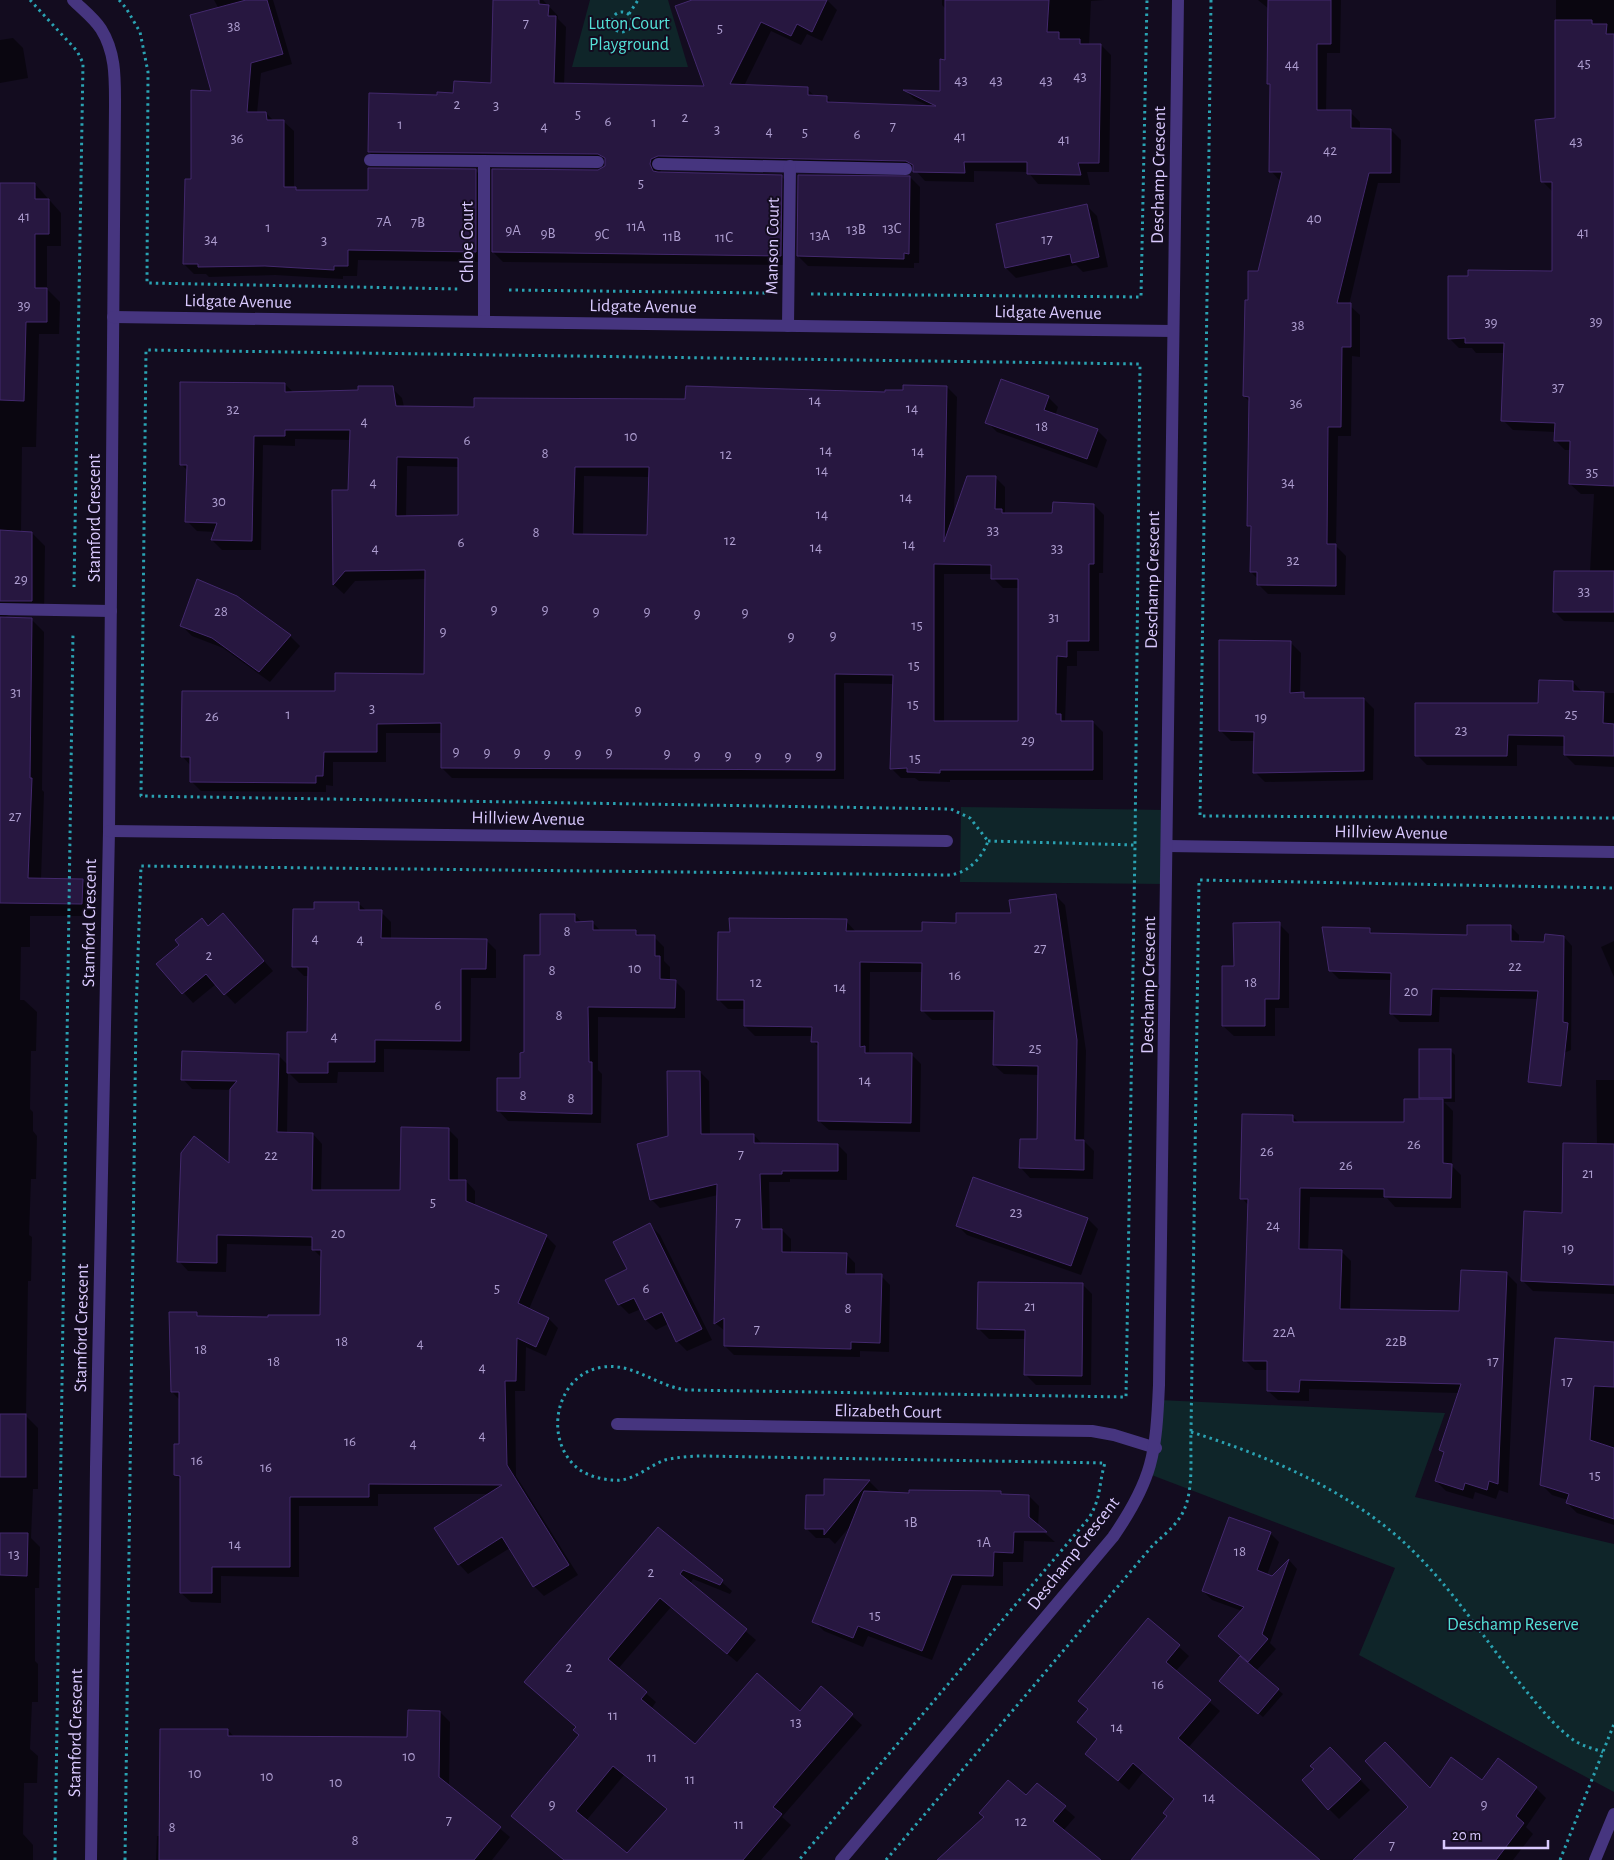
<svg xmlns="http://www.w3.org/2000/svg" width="1614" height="1860" font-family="'Alegreya Sans',sans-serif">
<rect width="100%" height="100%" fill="#130c1f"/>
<g fill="#0f2529">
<polygon points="590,0 668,0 688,67 572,67"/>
<polygon points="961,807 1167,810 1166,884 960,882"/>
<polygon points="1159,1400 1445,1413 1415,1497 1614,1544 1614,1792 1359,1655 1395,1568 1149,1474"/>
</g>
<g fill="#0007" fill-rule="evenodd">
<polygon points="214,0 273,0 292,64 261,73 257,113 266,113 274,121 283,121 294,131 294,188 298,191 369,192 475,170 485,180 485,262 358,260 357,276 343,276 343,279 275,275 209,277 206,274 194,274 184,264 192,180 213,92 219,9"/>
<polygon points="494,0 543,0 558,16 558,19 566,27 564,85 706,88 695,0 827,0 837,10 822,41 807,34 801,45 771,31 744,86 807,89 816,97 826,97 832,103 929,106 914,99 906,91 941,92 946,61 946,9 942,5 942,0 1104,0 1091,1 1089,45 1101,45 1111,55 1109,172 1087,172 1090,185 1038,184 1028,172 974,171 974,182 925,181 915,170 668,165 661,169 660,173 781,176 791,186 790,265 503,262 493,252 609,165 379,162 369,152 438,96 455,94 492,84"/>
<polygon points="1258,0 1341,0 1340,53 1327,53 1326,111 1350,112 1360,122 1360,129 1391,130 1401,140 1400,183 1378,183 1349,305 1360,315 1360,357 1352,356 1351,436 1338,436 1336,546 1346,556 1345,595 1268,594 1258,584 1258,579 1251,572 1252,529 1248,526 1250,402 1244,396 1249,302 1259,272 1281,182 1271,171 1272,87 1268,83 1269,9"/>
<polygon points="1556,0 1614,0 1614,622 1564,621 1554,611 1590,572 1594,494 1581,494 1570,484 1571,450 1565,450 1555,440 1555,432 1513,430 1503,420 1505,353 1476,353 1472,348 1459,348 1449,338 1553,272 1553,192 1542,181 1556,119"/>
<polygon points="13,38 23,48 28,78 0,83 0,40"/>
<polygon points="910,177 920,187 919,263 914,263 914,268 808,266 798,256"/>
<polygon points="0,184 35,184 61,213 61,246 47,246 47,289 60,302 59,334 39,334 36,447 22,447 21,531 32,533 45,546 44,614 13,613 3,618 31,619 44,632 42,790 44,792 41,879 82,880 95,893 95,916 30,916 30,947 21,947 20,1000 24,1000 37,1012 36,1051 31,1051 30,1109 33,1112 33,1131 37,1136 36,1179 31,1179 29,1235 32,1237 31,1281 28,1281 26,1416 38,1428 38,1489 33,1489 31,1538 40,1547 39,1588 35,1588 35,1661 38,1664 38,1702 32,1702 30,1749 38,1756 37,1783 24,1783 23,1834 33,1845 33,1860 0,1860"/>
<polygon points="1087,206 1097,216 1108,267 1083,272 1076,265 1016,278 1006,268"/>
<path d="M285 384 294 393 392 388 402 398 404 407 475 409 886 393 947 387 957 397 954 515 995 477 1005 487V514L1054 515 1094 505 1104 515 1103 573H1099V651H1077V666H1067L1065 721 1093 722 1103 732V780H950V782L919 781 915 778H901L891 768 894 684 844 683V779L452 778 442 768V733H386V762H333V786L326 785V792L201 791 191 781V766L182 756 337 693 425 675 426 579 355 581 344 594 334 585V491H350L351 440 295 439V446L263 445 261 550H222L212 540 215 532 197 531 187 521 188 471 181 464ZM407 466 460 467V516L406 517ZM584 476 650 477 648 537 583 536ZM944 574H992L993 578 1003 588H1019V722H944Z"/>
<polygon points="1048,397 1058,407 1055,416 1097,430 1107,440 1097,468 997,432 987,422"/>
<polygon points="237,598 290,636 300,646 270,682 223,648 192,636 182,626"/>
<polygon points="1291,643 1301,653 1300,694 1309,699 1364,699 1374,709 1373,780 1265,782 1255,772 1255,741 1231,741 1221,731"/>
<polygon points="1573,682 1583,693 1614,693 1614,767 1575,765 1565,755 1565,746 1517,745 1517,766 1427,765 1417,755 1540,705"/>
<polygon points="1055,895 1065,905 1086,1051 1084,1141 1094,1151 1093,1179 1030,1178 1021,1168 1039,1140 1039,1075 1004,1074 994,1065 995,1020 932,1020 922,1010 923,972 870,972 869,1052 911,1054 921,1064 920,1132 829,1130 819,1121 820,1048 813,1041 813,1036 755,1036 745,1026 745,1009 728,1009 718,999 731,933 846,921 856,932 923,933 957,924 1013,915"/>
<polygon points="359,904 367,911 381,912 391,922 391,939 486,940 496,950 496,978 471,978 470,1051 384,1049 384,1072 338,1072 337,1083 299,1083 288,1072 287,1133 313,1134 322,1144 321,1191 402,1191 448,1129 458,1139 458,1181 466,1181 475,1191 475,1206 546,1236 556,1246 529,1309 549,1319 558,1328 546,1356 526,1347 525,1391 515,1391 516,1476 578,1575 544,1596 534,1586 510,1548 468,1574 459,1564 490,1494 378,1494 378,1506 299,1506 299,1577 221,1576 221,1603 191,1602 181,1593 182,1481 176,1475 180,1445 180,1400 172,1392 197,1314 200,1317 269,1318 322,1316 322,1258 313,1249 313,1246 227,1244 226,1272 188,1271 179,1261 230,1165 232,1090 192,1089 183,1079 278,1055 288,1065 308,1034 309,976 304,976 294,966 315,911"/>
<polygon points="223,915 273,971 235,1004 216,984 193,1003 158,964"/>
<polygon points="575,915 582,923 593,923 601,931 635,931 641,936 654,937 664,947 664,961 670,967 670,981 675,981 685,991 685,1018 598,1017 598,1070 602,1074 601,1123 508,1121 498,1110 521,1079 541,956"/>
<polygon points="1279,924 1289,934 1289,1008 1275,1008 1275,1036 1234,1036 1223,1026 1235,967"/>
<polygon points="1511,927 1519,935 1519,943 1545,943 1564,937 1572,946 1571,1050 1540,1063 1539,999 1440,997 1439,1022 1400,1022 1391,1013 1392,980 1339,979 1330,970 1370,930 1375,935 1468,936"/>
<polygon points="1614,941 1614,977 1601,947"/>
<polygon points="1450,1050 1455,1055 1455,1102 1444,1102 1453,1111 1452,1166 1461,1175 1461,1208 1395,1207 1387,1198 1310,1197 1308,1250 1341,1251 1351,1261 1350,1310 1460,1312 1507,1274 1517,1284 1508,1493 1499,1490 1496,1499 1475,1492 1473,1499 1446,1491 1436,1481 1445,1454 1441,1450 1459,1393 1309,1389 1309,1401 1278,1400 1268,1391 1268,1370 1255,1370 1245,1360 1249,1206 1242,1198 1293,1117 1300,1124 1405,1124 1424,1101 1420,1097"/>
<polygon points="700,1072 709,1081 710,1135 754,1135 763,1145 838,1145 847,1154 847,1180 790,1179 790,1182 769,1182 770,1230 782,1230 791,1239 791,1254 846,1254 855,1263 855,1275 881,1276 890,1285 889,1352 860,1351 860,1357 734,1355 725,1346 725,1331 715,1323 718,1195 660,1208 651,1199 669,1137"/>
<polygon points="1596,1080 1614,1080 1614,1294 1533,1291 1523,1281 1563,1214 1597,1145"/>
<polygon points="974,1179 1088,1219 1098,1229 1081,1275 967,1235 957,1225"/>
<polygon points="650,1225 660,1235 712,1340 687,1351 677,1341 668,1324 656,1330 646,1320 641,1309 629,1314 619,1304 629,1269"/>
<polygon points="1082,1284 1092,1294 1091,1385 1036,1385 1026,1375 1026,1339 989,1339 979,1329"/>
<polygon points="1614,1343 1614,1525 1577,1513 1567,1503 1568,1500 1552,1495 1542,1485"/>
<polygon points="825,1480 869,1481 879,1491 877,1493 1001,1492 1004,1495 1029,1496 1039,1506 1038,1527 1055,1542 1024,1541 1023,1562 1003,1562 1003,1586 962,1585 932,1660 868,1636 863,1647 824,1631 814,1621 852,1524 835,1544 829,1538 816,1538 806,1528 825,1496"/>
<polygon points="659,1528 732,1591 730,1594 693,1579 690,1584 756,1640 737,1662 671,1607 618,1669 656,1702 651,1709 696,1746 800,1712 821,1688 862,1725 782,1817 791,1825 761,1860 623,1860 667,1810 624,1775 586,1821 584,1860 564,1860 513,1816 581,1736 575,1730"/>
<polygon points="1270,1533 1279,1542 1267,1575 1273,1577 1289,1560 1297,1569 1270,1643 1276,1649 1256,1671 1283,1694 1263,1717 1226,1686 1253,1666 1229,1644 1242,1611 1212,1600 1203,1591"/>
<polygon points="1148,1619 1189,1656 1175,1672 1220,1711 1188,1748 1319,1860 1133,1860 1168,1816 1175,1800 1143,1772 1129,1790 1097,1763 1098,1739 1089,1709"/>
<polygon points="440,1712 450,1722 449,1786 510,1837 492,1860 156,1860 157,1836 160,1836 228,1730 235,1738 408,1738"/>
<polygon points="1330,1749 1370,1790 1339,1819 1329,1809 1315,1769"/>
<polygon points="1483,1782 1536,1788 1546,1798 1526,1827 1533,1834 1513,1860 1373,1860 1430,1790"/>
<polygon points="1037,1784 1075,1817 1063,1831 1099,1860 939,1860 1027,1797"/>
</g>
<g fill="#271740" stroke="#43296d" fill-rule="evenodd">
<polygon points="246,0 267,0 283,54 251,63 247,112 266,112 267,120 284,120 284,187 296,187 296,190 368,190 368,168 476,169 476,252 348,250 348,266 334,266 334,270 265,266 198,267 198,264 183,264 185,179 191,179 191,90 211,91 190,15"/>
<polygon points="493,0 539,0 539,4 549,5 548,16 556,16 554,83 704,86 675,6 692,0 827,0 812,32 797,24 791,36 761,22 730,84 808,87 808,95 827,96 827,102 936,106 903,90 940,91 940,59 945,60 945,0 1049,0 1047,32 1059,32 1059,39 1080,39 1080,44 1101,44 1099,163 1078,163 1081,175 1027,174 1027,162 964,162 965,173 913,172 913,165 906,161 658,156 651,159 650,164 653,171 658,172 782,175 781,256 492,252 492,169 598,170 605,166 605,158 598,154 368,152 369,93 437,95 437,92 453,93 454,81 491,83"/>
<polygon points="1268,0 1331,0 1331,44 1317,44 1317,110 1351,110 1351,128 1391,129 1391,173 1369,173 1337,303 1351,303 1351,347 1342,347 1341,427 1328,427 1327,544 1336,544 1336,586 1257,585 1257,572 1250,572 1251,526 1247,526 1249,397 1243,396 1245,300 1248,300 1248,271 1258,271 1282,172 1269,172 1270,84 1267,84"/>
<polygon points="1555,20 1592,20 1592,24 1607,24 1606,34 1614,34 1614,486 1569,484 1570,441 1554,441 1555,423 1501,421 1504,343 1465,343 1465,338 1448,339 1448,276 1468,276 1468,270 1552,271 1552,182 1541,182 1535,120 1555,118"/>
<polygon points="798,175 910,176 909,254 904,253 904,259 797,256"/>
<polygon points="0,183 35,183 35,199 49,199 49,234 35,234 35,288 47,288 47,322 26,322 24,401 0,400"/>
<polygon points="1087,204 1099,257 1072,263 1070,254 1005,268 996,224"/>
<polygon points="1001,379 1049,396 1044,410 1098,429 1087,459 985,423"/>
<path d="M180 382 285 383V392L358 390V386H393L396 406 474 407V398L685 399 686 386 885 392V390H903V385L947 386 944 542 967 476H996L995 509H1002V513H1052L1053 502 1094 504V564H1089V641H1067V657L1057 656 1056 714H1061V721H1093V770H940V773L907 772V768L890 769 893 675 835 674V770L441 768V723L377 724V752H324L323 776H316V783L190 782V757H181L182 691H335V673L424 674 425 570 345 571 333 585 332 490H348L350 430H285V436H254L252 541 211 540 217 523 185 522 187 465H180ZM397 457 458 458V515L396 516ZM575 467H649L647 535 573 534ZM934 564 991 565V579H1018V721H934Z"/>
<polygon points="0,530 32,532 32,601 0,601"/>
<polygon points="1554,571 1614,571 1614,612 1553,612"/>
<polygon points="197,579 237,596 291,635 259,672 212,638 180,626"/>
<polygon points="0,617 32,618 30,778 32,778 28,878 83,879 82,904 0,903"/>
<polygon points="1219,640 1291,641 1290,693 1304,692 1304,698 1364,698 1364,771 1253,773 1254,732 1219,731"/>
<polygon points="1539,680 1573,681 1573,691 1604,692 1603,723 1614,724 1614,756 1564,755 1564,736 1508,735 1507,756 1415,756 1415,703 1538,703"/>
<polygon points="1056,894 1077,1040 1075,1140 1084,1140 1084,1170 1019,1168 1020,1139 1037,1139 1038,1066 993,1065 994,1011 921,1011 922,963 860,962 860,1047 865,1046 865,1053 912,1053 911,1123 818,1121 818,1042 811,1042 812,1027 744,1026 744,1000 717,1000 718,932 730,932 729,918 847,919 846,931 922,931 922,922 956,923 956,913 1011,913 1009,900"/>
<polygon points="314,902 359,902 359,910 382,910 381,938 487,939 486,969 461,969 461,1041 375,1040 375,1062 328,1062 328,1073 287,1073 287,1032 307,1032 308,967 292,967 293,909 314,909"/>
<polygon points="223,913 264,961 224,995 206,974 182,994 156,964 179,945 175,940 202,918 208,926"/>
<polygon points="540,914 575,914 575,922 593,921 593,930 636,930 636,935 655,935 655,956 660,956 660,979 676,980 675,1008 588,1007 589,1062 592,1062 592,1114 497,1111 497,1078 520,1078 520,1053 524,1052 524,955 540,955"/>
<polygon points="1280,922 1279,999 1265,999 1265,1026 1222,1026 1222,966 1234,966 1233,923"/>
<polygon points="1467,925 1511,925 1511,941 1544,942 1545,934 1564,936 1563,1022 1568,1023 1561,1086 1528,1082 1538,991 1432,989 1431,1015 1390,1014 1391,973 1329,971 1322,927 1370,928 1370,933 1467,935"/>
<rect x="1419" y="1049" width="32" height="49"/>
<polygon points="182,1051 279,1054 277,1132 313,1133 312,1190 400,1190 401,1127 449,1128 449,1180 466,1180 466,1201 547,1235 518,1303 549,1318 536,1347 517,1338 516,1381 505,1381 507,1465 569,1565 533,1587 502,1537 458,1565 434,1528 502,1485 369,1484 369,1497 290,1497 290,1567 212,1567 212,1593 180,1593 180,1476 174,1475 174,1444 179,1444 179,1392 171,1392 169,1312 197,1312 197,1316 268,1317 268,1315 320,1315 321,1250 312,1250 312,1237 217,1235 217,1263 177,1262 181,1153 194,1136 229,1163 230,1089 237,1081 181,1080"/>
<polygon points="667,1071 700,1071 701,1134 754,1134 754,1143 838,1144 838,1171 782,1171 782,1174 760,1174 762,1229 782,1229 782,1252 847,1253 846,1274 882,1274 880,1343 851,1342 851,1349 724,1346 724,1318 714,1324 717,1184 650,1200 637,1144 668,1136"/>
<polygon points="1404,1099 1443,1099 1443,1163 1452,1164 1451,1198 1384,1197 1384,1189 1300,1188 1299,1249 1342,1250 1340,1309 1459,1311 1461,1270 1507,1272 1498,1484 1489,1481 1487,1490 1465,1483 1463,1490 1435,1481 1444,1452 1439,1450 1461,1384 1300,1380 1299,1392 1267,1391 1267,1361 1243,1361 1248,1199 1240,1199 1242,1114 1293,1115 1293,1122 1404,1122"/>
<polygon points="1563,1143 1614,1144 1614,1285 1521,1281 1524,1211 1562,1213"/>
<polygon points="973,1177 1088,1218 1071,1266 956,1226"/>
<polygon points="650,1223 702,1329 676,1342 662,1312 645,1320 634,1298 618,1305 605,1280 627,1269 613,1242"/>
<polygon points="978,1282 1083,1283 1082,1376 1024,1375 1025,1330 977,1329"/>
<polygon points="1555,1338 1614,1342 1614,1387 1594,1386 1590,1440 1614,1448 1614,1519 1566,1503 1569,1494 1540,1485"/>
<rect x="0" y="1414" width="26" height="63"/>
<polygon points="824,1479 870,1480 824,1535 824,1529 805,1529 806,1495 824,1495"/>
<polygon points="909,1490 1001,1491 1001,1494 1029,1495 1029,1517 1047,1532 1014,1532 1013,1553 994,1552 993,1576 952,1575 922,1651 858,1626 853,1638 812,1622 864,1491 909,1493"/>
<polygon points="1229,1517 1271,1532 1257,1570 1272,1576 1289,1559 1262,1634 1268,1639 1248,1662 1218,1636 1244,1607 1202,1591"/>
<path d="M658 1527 723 1580 720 1585 683 1570 680 1574 747 1629 727 1654 660 1598 608 1659 647 1692 641 1699 695 1744 757 1673 800 1711 821 1686 853 1714 773 1807 782 1814 743 1860H564L511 1816 579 1735 573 1730 576 1727 524 1682ZM613 1766 667 1809 627 1853 576 1811Z"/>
<polygon points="0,1533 28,1533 27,1576 0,1575"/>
<polygon points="1148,1618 1180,1645 1166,1662 1211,1700 1178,1738 1320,1860 1131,1860 1167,1816 1163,1813 1174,1799 1133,1763 1118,1781 1085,1754 1097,1739 1077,1722 1088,1709 1078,1701"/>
<polygon points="1240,1656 1279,1689 1258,1714 1219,1681"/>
<polygon points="408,1710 440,1711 439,1777 501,1827 474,1860 159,1860 160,1729 228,1729 228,1736 407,1737"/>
<polygon points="1385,1742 1430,1788 1451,1757 1482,1780 1498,1758 1537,1787 1516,1816 1524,1823 1496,1860 1353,1860 1408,1807 1365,1761"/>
<polygon points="1330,1747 1361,1779 1328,1810 1302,1780 1314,1769 1310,1766"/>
<polygon points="1008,1780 1026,1795 1037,1783 1066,1806 1053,1821 1101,1860 937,1860 984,1817 979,1813"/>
</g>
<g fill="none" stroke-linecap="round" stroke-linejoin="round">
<g stroke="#2aa2b2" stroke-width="3" stroke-dasharray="2.5 4" stroke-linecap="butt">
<polyline points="30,0 77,51 83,63 74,587"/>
<polyline points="119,0 126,8 140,32 148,72 147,283 460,289"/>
<polyline points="1211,0 1200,816 1614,818"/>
<circle cx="622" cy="22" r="10"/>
<polyline points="629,14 638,0"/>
<polyline points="509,290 765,293"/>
<polyline points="811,294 1141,297 1147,0"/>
<polyline points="988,841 1135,845"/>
<path d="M1191 1432C1269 1456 1355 1493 1413 1551 1456 1593 1489 1646 1527 1692 1541 1709 1557 1729 1575 1741 1583 1746 1594 1749 1603 1752"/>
<polyline points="55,1860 73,633"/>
<path d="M125 1860 136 1015 141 866 950 875C968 873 982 858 988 841L970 818 951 809 141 796 146 350 1140 364 1135 845 1126 1397 687 1390C655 1386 635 1363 603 1367 558 1373 543 1434 574 1465 584 1475 599 1479 612 1480 632 1483 648 1466 665 1460 678 1457 691 1456 703 1456L1105 1463C1098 1486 1102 1496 1089 1518L799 1860"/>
<path d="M886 1860 1153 1545C1164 1535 1178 1524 1184 1510 1194 1488 1190 1456 1191 1432L1199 880 1614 888"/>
<polyline points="1560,1860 1614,1724"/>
</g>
<g stroke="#46357f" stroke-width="12">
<polyline points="370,160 598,162"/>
<polyline points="658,164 906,169"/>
<polyline points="484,321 484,162"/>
<polyline points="788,326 790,166"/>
<polyline points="0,609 111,611"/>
</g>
<g stroke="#46357f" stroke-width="12">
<path d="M73 0C82 9 94 18 101 29 116 53 115 79 115 106L109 831 96 1467 91 1860"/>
<polyline points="113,317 1173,331"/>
<polyline points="109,831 947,841"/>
<polyline points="1167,846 1614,852"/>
<polyline points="617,1424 1092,1431 1114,1435 1156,1448"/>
<path d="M841 1860 1113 1537C1153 1479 1156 1454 1159 1385L1178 0"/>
<polyline points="1595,1860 1614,1814"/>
</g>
</g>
<g text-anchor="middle" stroke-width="4" stroke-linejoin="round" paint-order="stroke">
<g font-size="15" fill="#ad9dcf">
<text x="526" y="28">7</text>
<text x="234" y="31">38</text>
<text x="720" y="33">5</text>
<text x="1584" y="68">45</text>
<text x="1292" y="69">44</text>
<text x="1080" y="81">43</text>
<text x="961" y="85">43</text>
<text x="996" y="85">43</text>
<text x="1046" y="85">43</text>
<text x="457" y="109">2</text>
<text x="496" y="110">3</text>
<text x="578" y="119">5</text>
<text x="685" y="122">2</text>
<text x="608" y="126">6</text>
<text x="654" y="127">1</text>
<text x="400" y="129">1</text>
<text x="544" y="131">4</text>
<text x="893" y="131">7</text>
<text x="717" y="134">3</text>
<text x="769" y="136">4</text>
<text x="805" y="137">5</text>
<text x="857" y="139">6</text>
<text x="960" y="141">41</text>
<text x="237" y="143">36</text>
<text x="1064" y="144">41</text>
<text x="1576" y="146">43</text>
<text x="1330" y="155">42</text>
<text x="641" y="188">5</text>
<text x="24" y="221">41</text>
<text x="1314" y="223">40</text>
<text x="384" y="226">7A</text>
<text x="418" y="227">7B</text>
<text x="636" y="231">11A</text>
<text x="268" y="232">1</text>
<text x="892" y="233">13C</text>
<text x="856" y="234">13B</text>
<text x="513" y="235">9A</text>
<text x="1583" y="237">41</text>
<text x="548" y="238">9B</text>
<text x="602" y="239">9C</text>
<text x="820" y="240">13A</text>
<text x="672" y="241">11B</text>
<text x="724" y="242">11C</text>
<text x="211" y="244">34</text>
<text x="1047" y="244">17</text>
<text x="324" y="245">3</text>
<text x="24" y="310">39</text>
<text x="1596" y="326">39</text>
<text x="1491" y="327">39</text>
<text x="1298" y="330">38</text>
<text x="1558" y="392">37</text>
<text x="815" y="405">14</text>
<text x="1296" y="408">36</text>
<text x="912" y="413">14</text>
<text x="233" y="414">32</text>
<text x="364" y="426">4</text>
<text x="1042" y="431">18</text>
<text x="631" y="441">10</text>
<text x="467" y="445">6</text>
<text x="826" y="455">14</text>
<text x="918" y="456">14</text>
<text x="545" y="458">8</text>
<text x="726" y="459">12</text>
<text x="822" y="475">14</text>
<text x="1592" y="477">35</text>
<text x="373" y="487">4</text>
<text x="1288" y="487">34</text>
<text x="906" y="502">14</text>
<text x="219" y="506">30</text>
<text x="822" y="519">14</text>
<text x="993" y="535">33</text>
<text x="536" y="537">8</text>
<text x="730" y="545">12</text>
<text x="461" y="547">6</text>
<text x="909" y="549">14</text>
<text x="816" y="552">14</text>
<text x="375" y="553">4</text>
<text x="1057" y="553">33</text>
<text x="1293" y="565">32</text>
<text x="21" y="584">29</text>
<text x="1584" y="596">33</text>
<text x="494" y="614">9</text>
<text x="545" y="614">9</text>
<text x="221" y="616">28</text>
<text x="596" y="616">9</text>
<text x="647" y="616">9</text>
<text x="745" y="617">9</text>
<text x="697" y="618">9</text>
<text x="1054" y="622">31</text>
<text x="917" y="630">15</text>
<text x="443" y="636">9</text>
<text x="833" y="640">9</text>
<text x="791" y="641">9</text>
<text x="914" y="670">15</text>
<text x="16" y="697">31</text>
<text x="913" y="709">15</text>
<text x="372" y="713">3</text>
<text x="638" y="715">9</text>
<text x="288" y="719">1</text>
<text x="1571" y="719">25</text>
<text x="212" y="721">26</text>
<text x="1261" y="722">19</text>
<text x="1461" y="735">23</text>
<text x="1028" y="745">29</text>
<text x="456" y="756">9</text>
<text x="487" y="757">9</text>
<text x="517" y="757">9</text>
<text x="609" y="757">9</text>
<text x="547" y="758">9</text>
<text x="578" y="758">9</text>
<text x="667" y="758">9</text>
<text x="697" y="760">9</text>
<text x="728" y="760">9</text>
<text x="819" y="760">9</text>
<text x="758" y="761">9</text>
<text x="788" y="761">9</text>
<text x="915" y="763">15</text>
<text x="15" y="821">27</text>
<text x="567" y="936">8</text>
<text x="315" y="943">4</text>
<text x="360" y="944">4</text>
<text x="1040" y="953">27</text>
<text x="209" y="960">2</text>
<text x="1515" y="971">22</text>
<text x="635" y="973">10</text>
<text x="552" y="975">8</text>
<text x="955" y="980">16</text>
<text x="756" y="987">12</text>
<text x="1251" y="987">18</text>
<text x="840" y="992">14</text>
<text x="1411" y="996">20</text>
<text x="438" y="1010">6</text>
<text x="559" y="1020">8</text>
<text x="334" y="1041">4</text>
<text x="1035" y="1053">25</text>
<text x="865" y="1085">14</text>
<text x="523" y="1100">8</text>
<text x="571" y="1103">8</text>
<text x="1414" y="1149">26</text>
<text x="1267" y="1156">26</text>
<text x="741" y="1159">7</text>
<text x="271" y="1160">22</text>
<text x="1346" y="1170">26</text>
<text x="1588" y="1178">21</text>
<text x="433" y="1207">5</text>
<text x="1016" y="1217">23</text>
<text x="738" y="1227">7</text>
<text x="1273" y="1230">24</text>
<text x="338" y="1238">20</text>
<text x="1568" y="1253">19</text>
<text x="497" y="1293">5</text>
<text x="646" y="1293">6</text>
<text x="1030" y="1311">21</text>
<text x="848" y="1313">8</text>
<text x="757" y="1334">7</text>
<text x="1284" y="1337">22A</text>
<text x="342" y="1346">18</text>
<text x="1396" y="1346">22B</text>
<text x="420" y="1348">4</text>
<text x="201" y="1354">18</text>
<text x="274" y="1366">18</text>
<text x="1493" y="1366">17</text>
<text x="482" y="1372">4</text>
<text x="1567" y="1386">17</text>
<text x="482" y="1440">4</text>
<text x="350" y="1446">16</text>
<text x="413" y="1448">4</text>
<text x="197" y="1465">16</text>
<text x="266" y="1472">16</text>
<text x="1595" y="1480">15</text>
<text x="911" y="1527">1B</text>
<text x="984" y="1547">1A</text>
<text x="235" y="1549">14</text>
<text x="1240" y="1556">18</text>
<text x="14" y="1559">13</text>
<text x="651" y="1577">2</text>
<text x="875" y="1620">15</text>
<text x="569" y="1672">2</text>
<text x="1158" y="1689">16</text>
<text x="613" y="1720">11</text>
<text x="796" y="1727">13</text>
<text x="1117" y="1732">14</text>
<text x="409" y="1761">10</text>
<text x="652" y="1762">11</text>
<text x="195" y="1778">10</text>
<text x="267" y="1781">10</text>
<text x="690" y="1784">11</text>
<text x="336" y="1787">10</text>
<text x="1209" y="1802">14</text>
<text x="552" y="1809">9</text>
<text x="1484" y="1809">9</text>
<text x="449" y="1825">7</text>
<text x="1021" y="1826">12</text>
<text x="739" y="1829">11</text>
<text x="172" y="1832">8</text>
<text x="355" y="1845">8</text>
<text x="1392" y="1850">7</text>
</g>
<g font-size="18" fill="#54e1d8" stroke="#130c1f">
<text x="629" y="29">Luton Court<tspan x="629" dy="21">Playground</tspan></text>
<text x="1513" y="1630">Deschamp Reserve</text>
</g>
<g font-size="18" fill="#dacaff" stroke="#130c1f">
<text transform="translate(1158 175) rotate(-89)" y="6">Deschamp Crescent</text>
<text transform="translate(467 242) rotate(-90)" y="6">Chloe Court</text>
<text transform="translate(772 246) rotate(-89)" y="6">Manson Court</text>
<text transform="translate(238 301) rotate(1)" y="6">Lidgate Avenue</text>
<text transform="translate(643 306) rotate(1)" y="6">Lidgate Avenue</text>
<text transform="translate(1048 312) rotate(1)" y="6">Lidgate Avenue</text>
<text transform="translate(94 518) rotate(-90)" y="6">Stamford Crescent</text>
<text transform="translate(1152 580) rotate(-89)" y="6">Deschamp Crescent</text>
<text transform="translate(528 818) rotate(1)" y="6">Hillview Avenue</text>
<text transform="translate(1391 832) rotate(1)" y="6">Hillview Avenue</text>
<text transform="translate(89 923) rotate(-89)" y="6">Stamford Crescent</text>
<text transform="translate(1148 985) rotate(-89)" y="6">Deschamp Crescent</text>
<text transform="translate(81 1328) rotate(-89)" y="6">Stamford Crescent</text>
<text transform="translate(888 1411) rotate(1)" y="6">Elizabeth Court</text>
<text transform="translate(1073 1553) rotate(-52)" y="6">Deschamp Crescent</text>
<text transform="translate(75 1733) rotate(-89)" y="6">Stamford Crescent</text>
</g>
</g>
<path d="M1444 1840v8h104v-8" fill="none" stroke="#dacaff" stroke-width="2.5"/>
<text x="1452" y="1840" font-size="15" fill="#dacaff" stroke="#130c1f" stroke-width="4" paint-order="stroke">20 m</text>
</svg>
